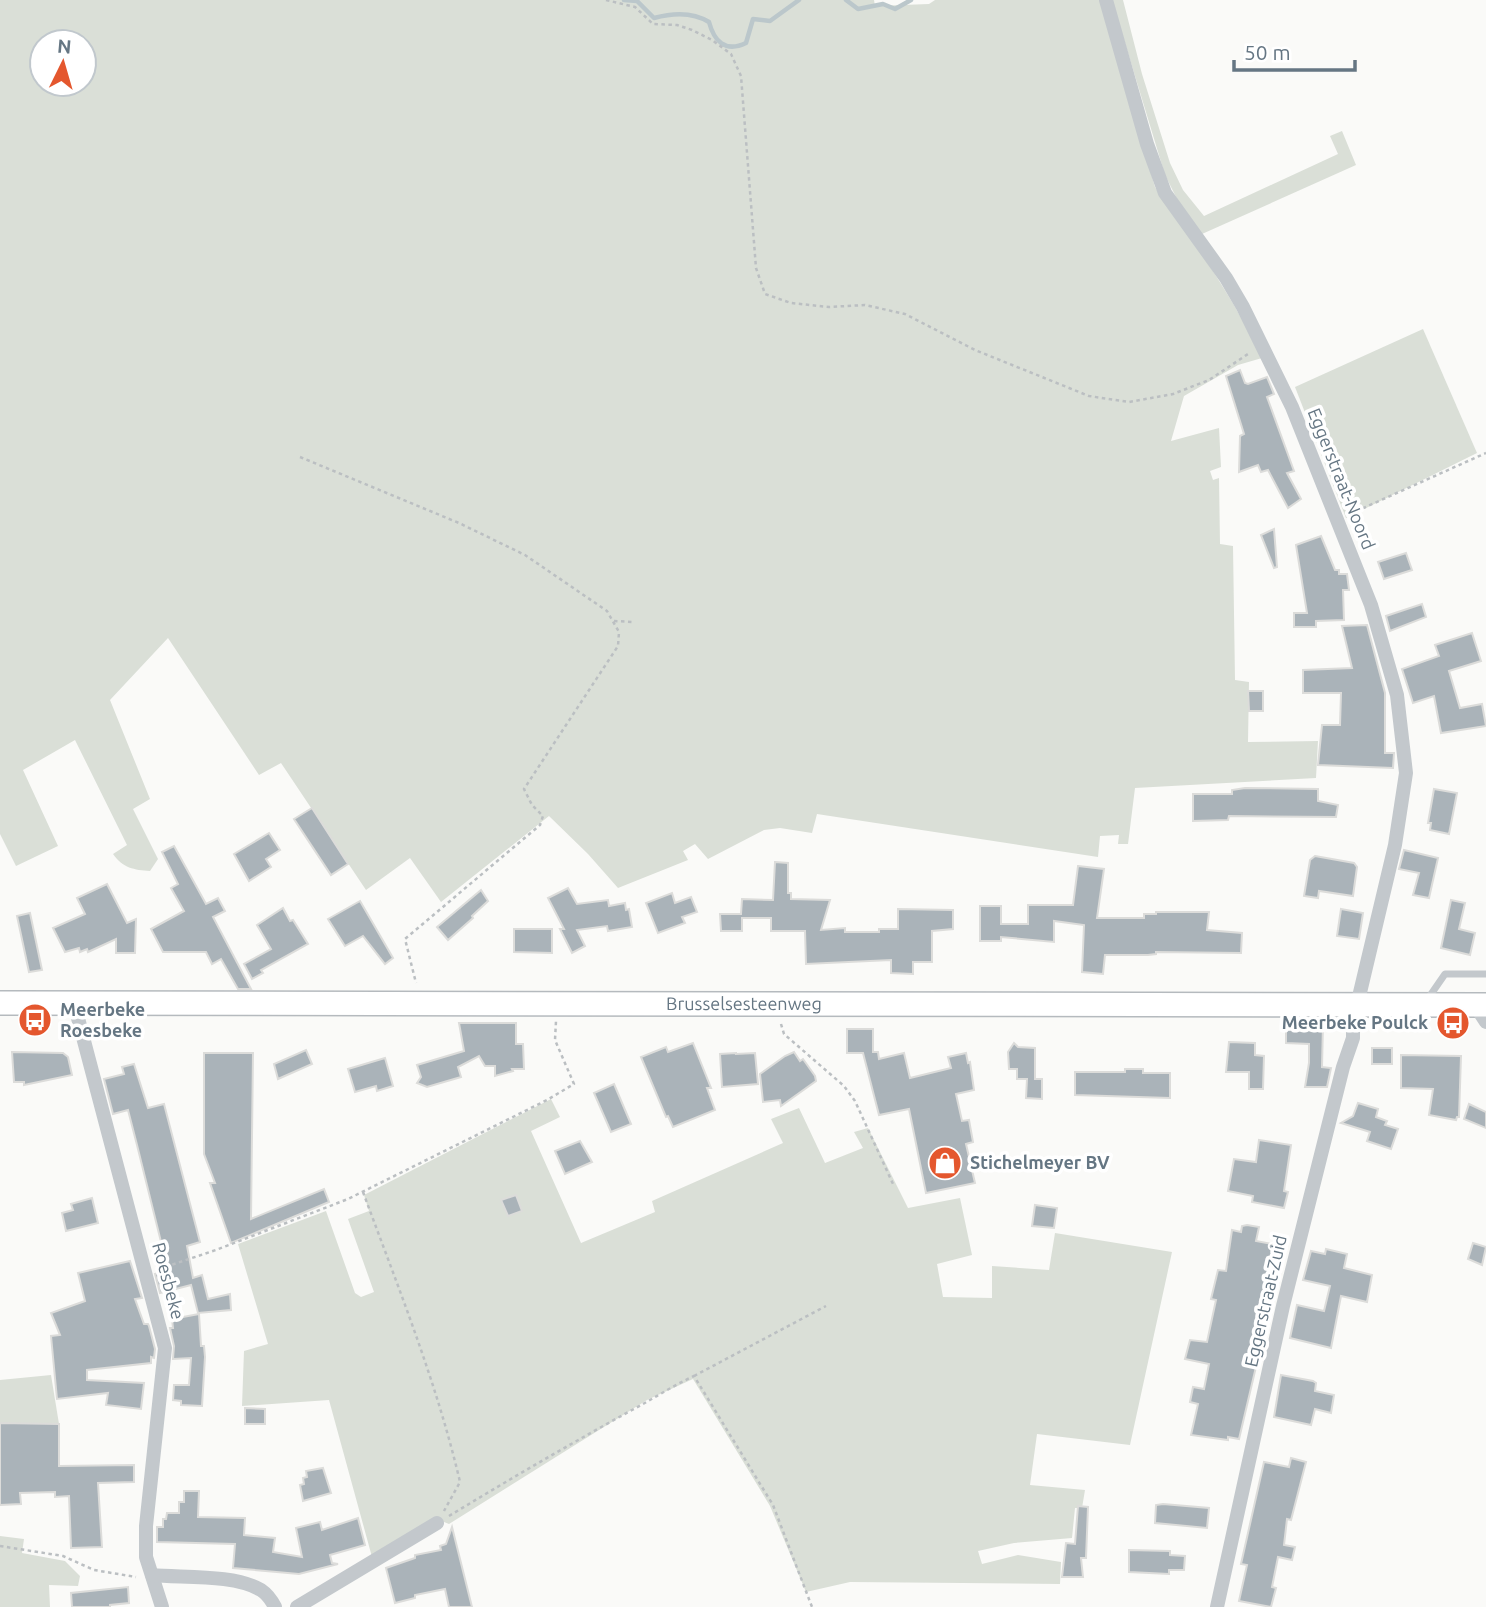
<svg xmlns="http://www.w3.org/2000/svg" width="1486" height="1607" font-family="Ubuntu,sans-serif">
<rect width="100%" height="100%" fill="#fafaf8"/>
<g fill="#dadfd7" fill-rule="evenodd">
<path d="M0 0H874L875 6 929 4 935 0H1100L1155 187C1168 210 1184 228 1199 250 1222 284 1244 320 1262 358L1238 365 1184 396 1171 441 1219 428 1221 467 1210 471 1213 480 1219 478 1220 544 1233 546 1235 680 1249 682 1248 742 1318 741 1316 778 1135 788 1128 844H1118L1119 835 1100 836 1098 857 817 814 812 833 780 828 764 830 708 859 695 844 683 851 688 860 618 888 588 854 549 816 441 902 410 858 366 890 281 763 259 775 168 638 110 700 150 799 133 809 158 859 150 871C134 870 123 868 113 854L127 845 75 740 23 770 58 846 16 866 0 834ZM42 42H84V84H42Z"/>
<polygon points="1112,0 1123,0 1142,74 1170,163 1183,190 1204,216 1338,154 1330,136 1342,131 1356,165 1202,234 1177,199 1165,175"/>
<polygon points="1423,329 1477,453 1346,518 1295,387"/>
<polygon points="551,1099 560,1117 531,1131 581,1243 655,1212 652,1201 783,1143 771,1119 799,1108 825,1163 863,1148 854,1132 868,1128 908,1208 960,1198 972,1255 937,1264 943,1297 992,1298 992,1266 1049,1270 1055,1233 1172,1252 1130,1445 1037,1434 1030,1485 1085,1490 1082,1508 1075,1508 1072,1538 1014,1543 978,1551 982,1564 1018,1555 1061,1562 1060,1584 850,1582 806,1592 770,1506 693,1379 647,1400 449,1524 439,1520 372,1557 329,1400 242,1406 244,1351 268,1344 238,1244 326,1211 355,1293 361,1297 374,1292 348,1219 369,1211 364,1195"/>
<polygon points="51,1375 59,1424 0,1423 0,1380"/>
<polygon points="0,1536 24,1539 22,1553 65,1561 80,1576 78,1586 49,1585 50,1607 0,1607"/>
</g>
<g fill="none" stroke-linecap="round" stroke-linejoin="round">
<g stroke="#bbc7cb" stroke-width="4.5">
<path d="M624 0 637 1 654 18C672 13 693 12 709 22 714 41 725 53 746 43L753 19 770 21 799 0"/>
<polyline points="846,0 858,9 883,4 895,9 911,0"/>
</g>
</g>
<g fill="#aab3b9" stroke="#dcdcda" stroke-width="2">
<polygon points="1240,370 1245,383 1248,384 1267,377 1274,394 1267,397 1294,471 1287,473 1301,499 1288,508 1268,470 1261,472 1258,465 1239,472 1240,436 1244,434 1226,376"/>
<polygon points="1274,529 1277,567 1274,568 1261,535"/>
<polygon points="1321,536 1335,570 1339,570 1339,574 1347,574 1349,590 1343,590 1344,620 1316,621 1316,627 1294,627 1294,613 1307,613 1296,545"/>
<polygon points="1406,553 1412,570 1384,579 1378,562"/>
<polygon points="1422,604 1426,617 1390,631 1386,616"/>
<polygon points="1367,625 1385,693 1385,753 1394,753 1393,768 1318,765 1322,725 1340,725 1341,693 1303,693 1303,670 1352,668 1342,626"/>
<polygon points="1472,633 1481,661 1449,671 1460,708 1482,704 1486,726 1441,733 1434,696 1413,703 1402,669 1439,656 1435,645"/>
<polygon points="1248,691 1263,691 1263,711 1249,711"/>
<polygon points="1245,788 1318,789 1318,801 1338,805 1336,817 1229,816 1228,820 1193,821 1193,794 1232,794 1232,790"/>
<polygon points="1434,789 1457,793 1449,834 1430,830 1431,823 1428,823"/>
<polygon points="312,808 348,864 331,875 294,819"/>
<polygon points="269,833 280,850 266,859 271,867 249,881 234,854"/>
<polygon points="174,846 206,904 218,898 225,911 213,917 251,989 238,989 221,959 212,964 206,952 163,952 151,929 184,911 171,888 178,884 162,852"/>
<polygon points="1404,850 1438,858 1429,898 1413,895 1419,873 1399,869"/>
<polygon points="1315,856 1354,863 1357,867 1353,896 1319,891 1318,898 1304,896 1310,860"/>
<polygon points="775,862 788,863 788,893 791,893 791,899 830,900 821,930 845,928 845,932 879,932 879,929 898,929 898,909 953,910 953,929 932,931 932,962 913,962 913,974 891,973 891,960 806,964 805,931 771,931 771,918 742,918 742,931 721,931 720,914 741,914 742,899 773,900"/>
<polygon points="1078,866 1104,869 1097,918 1144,918 1144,914 1156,914 1156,912 1209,912 1207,930 1242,933 1241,953 1156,952 1156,954 1148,955 1105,955 1103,974 1082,972 1084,925 1054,921 1054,942 1001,937 1001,941 980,941 980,906 1001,906 1001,924 1028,924 1028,905 1073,905"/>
<polygon points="107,884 127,923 136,919 135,953 116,953 116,939 88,952 87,949 80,952 79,948 65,952 53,928 85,914 77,898"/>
<polygon points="568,888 577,904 608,900 609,906 625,903 626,910 629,909 632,927 608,931 607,926 577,930 585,946 572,953 560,929 564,929 548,898"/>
<polygon points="481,890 488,901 472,916 473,918 448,940 437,927"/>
<polygon points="672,893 675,903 691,897 697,912 682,917 685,923 658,933 646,903"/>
<polygon points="1451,900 1465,903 1459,929 1475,933 1470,955 1441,948"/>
<polygon points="360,901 393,958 385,964 363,936 345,946 328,919"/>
<polygon points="283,908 290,921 293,920 308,944 261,970 263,973 252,979 244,964 271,949 257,925"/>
<polygon points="1341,909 1363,913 1359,939 1337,936"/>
<polygon points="30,913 42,970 29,972 17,916"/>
<polygon points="514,929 552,929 552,953 514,952"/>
<polygon points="459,1023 516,1023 516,1044 523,1044 524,1069 512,1069 513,1071 495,1076 495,1066 485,1066 479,1056 458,1067 461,1077 427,1087 417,1083 421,1077 417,1065 464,1051"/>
<polygon points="1286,1024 1323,1024 1322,1067 1331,1068 1327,1087 1305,1087 1309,1063 1309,1044 1286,1043"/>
<polygon points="847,1029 873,1029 873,1052 878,1052 879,1059 904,1053 910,1078 951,1068 948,1057 966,1053 968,1063 970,1062 974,1090 956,1094 962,1121 969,1120 973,1142 966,1144 975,1183 926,1193 909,1109 879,1115 863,1053 847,1053"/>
<polygon points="1229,1042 1255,1043 1255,1055 1264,1056 1263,1089 1249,1089 1249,1072 1226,1072"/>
<polygon points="693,1043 711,1088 707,1088 715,1110 673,1127 668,1116 666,1117 641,1057 666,1047 668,1052"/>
<polygon points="1014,1043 1018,1047 1035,1048 1035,1079 1042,1079 1042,1099 1026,1098 1027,1079 1017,1079 1017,1069 1009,1069 1008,1052"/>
<rect x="1372" y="1048" width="20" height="16"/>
<polygon points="306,1050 312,1064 278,1079 274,1064"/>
<polygon points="12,1052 63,1053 68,1057 72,1075 24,1085 24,1082 14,1082"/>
<polygon points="794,1052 800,1061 803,1059 815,1076 816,1081 781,1106 780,1100 763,1102 760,1074 785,1056"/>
<polygon points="204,1053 253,1053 251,1219 324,1189 329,1202 231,1243 210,1183 215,1183 204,1154"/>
<polygon points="736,1053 736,1054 755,1053 758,1084 722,1087 720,1054"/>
<polygon points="1401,1055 1461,1056 1459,1117 1457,1117 1456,1120 1429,1115 1433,1089 1401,1088"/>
<polygon points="385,1058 393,1086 377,1091 376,1086 355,1092 348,1069"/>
<polygon points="134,1064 148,1108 164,1104 200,1242 187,1246 193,1278 202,1275 208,1299 230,1294 231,1310 198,1313 191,1285 160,1293 155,1274 168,1270 137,1145 128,1110 113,1114 104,1079 124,1074 122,1067"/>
<polygon points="1125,1069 1143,1069 1143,1073 1170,1073 1170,1098 1075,1095 1075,1072 1125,1072"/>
<polygon points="614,1084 631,1124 611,1132 594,1093"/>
<polygon points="1358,1103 1378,1109 1376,1117 1387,1121 1385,1125 1398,1129 1391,1149 1367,1141 1370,1132 1341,1123 1353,1116"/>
<polygon points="1469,1104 1486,1112 1486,1128 1464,1119"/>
<polygon points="1259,1140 1291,1145 1284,1191 1288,1192 1284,1208 1252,1202 1253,1196 1228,1191 1234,1159 1256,1162"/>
<polygon points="580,1141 592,1162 565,1174 555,1151"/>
<polygon points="516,1195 522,1211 508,1216 501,1200"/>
<polygon points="92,1198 98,1223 66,1231 62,1213 73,1210 71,1204"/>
<polygon points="1035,1205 1057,1208 1054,1228 1032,1226"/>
<polygon points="1247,1225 1259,1227 1256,1241 1282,1246 1275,1286 1239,1439 1228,1437 1228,1440 1191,1435 1198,1404 1190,1402 1193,1387 1204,1389 1209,1364 1185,1359 1190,1340 1207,1342 1216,1300 1211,1299 1218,1270 1226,1271 1232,1230 1241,1232 1242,1226"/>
<polygon points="1473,1243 1486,1247 1482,1265 1468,1259"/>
<polygon points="1326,1249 1347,1254 1344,1268 1372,1275 1367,1302 1341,1296 1331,1348 1290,1338 1297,1305 1324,1311 1330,1286 1303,1280 1311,1251 1325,1254"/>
<polygon points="130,1261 142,1298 135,1299 144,1324 148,1324 149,1326 155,1349 154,1358 151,1357 151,1363 87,1370 87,1380 144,1383 141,1409 106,1405 108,1393 57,1399 51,1336 60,1335 51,1313 85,1301 78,1273"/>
<polygon points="199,1314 201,1346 204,1346 205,1357 202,1406 181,1405 181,1401 173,1400 174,1385 189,1385 191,1358 173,1359 174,1346 170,1328 173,1328 172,1319"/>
<polygon points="1281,1375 1313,1381 1316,1383 1315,1391 1334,1395 1331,1413 1315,1409 1311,1425 1274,1417"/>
<polygon points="245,1408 265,1409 265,1424 245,1424"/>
<polygon points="0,1423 59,1424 59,1466 134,1465 134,1482 98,1483 102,1547 71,1548 69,1496 55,1497 55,1492 20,1493 21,1504 0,1505"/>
<polygon points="1291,1458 1306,1462 1291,1520 1287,1519 1284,1545 1295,1547 1292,1560 1278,1557 1272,1587 1276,1588 1271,1607 1239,1601 1247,1565 1241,1564 1264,1462 1289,1467"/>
<polygon points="323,1468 331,1493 303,1501 300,1485 304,1484 303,1478 307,1477 306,1471"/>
<polygon points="184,1491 199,1491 198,1517 245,1518 244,1535 275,1538 273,1552 302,1557 296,1528 320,1522 322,1530 358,1518 365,1545 330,1555 332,1563 338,1564 299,1574 233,1568 235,1544 157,1542 157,1527 163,1527 163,1519 166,1519 167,1513 179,1513 179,1502 184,1502"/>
<polygon points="1163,1504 1209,1508 1207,1528 1155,1523 1156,1505"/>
<polygon points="1078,1506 1088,1507 1086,1558 1081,1558 1083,1577 1062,1577 1066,1543 1075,1544"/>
<polygon points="452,1527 472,1607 449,1607 445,1589 415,1595 415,1598 395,1603 386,1568 415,1558 415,1555 441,1550 440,1546 446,1544"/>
<polygon points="1129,1550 1170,1551 1170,1555 1185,1556 1184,1570 1169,1570 1169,1574 1129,1572"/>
<polygon points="128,1587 129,1603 110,1605 110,1607 72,1607 71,1593"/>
</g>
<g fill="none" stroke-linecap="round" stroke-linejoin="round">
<defs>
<g id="primary">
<path id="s1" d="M0 1003 1486 1005"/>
</g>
</defs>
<use href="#primary" stroke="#b5babe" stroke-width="26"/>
<g stroke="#bbbfc2" stroke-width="2.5" stroke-dasharray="3.5 3.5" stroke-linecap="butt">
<polyline points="606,0 635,7 653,24 677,25 692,30 712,40 731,54 741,76 756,268 765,294 791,303 829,307 865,305 905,314 975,350 1089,396 1129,402 1173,394 1209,380 1248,354"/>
<polyline points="300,457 459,523 525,555 607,611 619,632 618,646 524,789 532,805 543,816 540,825 405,939 416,983"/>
<polyline points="1350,514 1486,453"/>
<polyline points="614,621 633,622"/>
<polyline points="781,1024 784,1034 844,1086 855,1101 893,1184"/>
<path d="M363 1192C398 1287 437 1383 460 1482L444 1511"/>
<polyline points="159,1269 216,1250 348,1199 547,1100 574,1084 555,1040 556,1021"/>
<polyline points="694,1376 826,1306"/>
<path d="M449 1516C510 1479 570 1444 632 1410 653 1399 672 1386 694 1376L773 1505 812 1607"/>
<polyline points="0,1546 63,1556 94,1570 136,1577"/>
</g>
<polyline stroke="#c3c8cc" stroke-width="7" points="1427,1000 1445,974 1486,974"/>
<g stroke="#c3c8cc" stroke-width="14">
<polyline points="1106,0 1147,144 1165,193 1226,278 1243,307 1292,407 1371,605 1397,695 1406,773 1395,845 1353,1022 1353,1038 1343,1067 1283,1306 1217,1607"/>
<polyline points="74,1003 165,1348 146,1526 146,1557 162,1607"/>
<polyline points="1475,1005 1486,1022"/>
<path d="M152 1575C183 1578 234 1574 261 1590 267 1594 272 1601 275 1607"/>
<polyline points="297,1607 437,1523"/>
</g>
<use href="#primary" stroke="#fff" stroke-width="23"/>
</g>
<defs>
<symbol id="bus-disc" viewBox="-11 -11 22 22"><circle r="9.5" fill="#e4572e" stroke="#fff"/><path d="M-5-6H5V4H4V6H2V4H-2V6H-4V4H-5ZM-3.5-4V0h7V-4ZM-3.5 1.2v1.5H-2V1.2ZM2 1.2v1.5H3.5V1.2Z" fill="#fff"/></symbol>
<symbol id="shop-disc" viewBox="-11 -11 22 22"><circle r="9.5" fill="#e4572e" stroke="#fff"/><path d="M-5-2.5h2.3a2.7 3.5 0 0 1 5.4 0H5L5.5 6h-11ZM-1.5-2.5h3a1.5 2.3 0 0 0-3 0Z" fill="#fff"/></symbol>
</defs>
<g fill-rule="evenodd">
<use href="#bus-disc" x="16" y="1001" width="38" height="38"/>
<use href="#bus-disc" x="1434" y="1004" width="38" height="38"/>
<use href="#shop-disc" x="926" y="1144" width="38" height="38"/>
</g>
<g text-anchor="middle" stroke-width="7" stroke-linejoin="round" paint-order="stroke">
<g font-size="18" fill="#657683" stroke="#fff">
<text transform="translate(1341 479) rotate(68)" y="6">Eggerstraat-Noord</text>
<text dy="6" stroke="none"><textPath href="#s1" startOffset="744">Brusselsesteenweg</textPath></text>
<text transform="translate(168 1281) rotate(75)" y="6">Roesbeke</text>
<text transform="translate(1266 1301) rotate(-77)" y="6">Eggerstraat-Zuid</text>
</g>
<g font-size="18" font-weight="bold" fill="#657683" stroke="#fff" text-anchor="start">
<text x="60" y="1016">Meerbeke<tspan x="60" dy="21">Roesbeke</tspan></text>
<text x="1428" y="1029" text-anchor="end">Meerbeke Poulck</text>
<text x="970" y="1169">Stichelmeyer BV</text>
</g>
</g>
<g transform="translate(63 63) rotate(5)"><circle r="33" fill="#ffffff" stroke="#c1c8cd" stroke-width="2"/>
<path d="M0-5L12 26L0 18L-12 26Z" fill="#e4572e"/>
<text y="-10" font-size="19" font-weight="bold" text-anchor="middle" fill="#657683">N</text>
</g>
<path d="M1234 60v10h121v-10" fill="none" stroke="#657683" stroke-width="3.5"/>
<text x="1244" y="60" font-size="21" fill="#657683" stroke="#ffffff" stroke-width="5" paint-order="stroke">50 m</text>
</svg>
